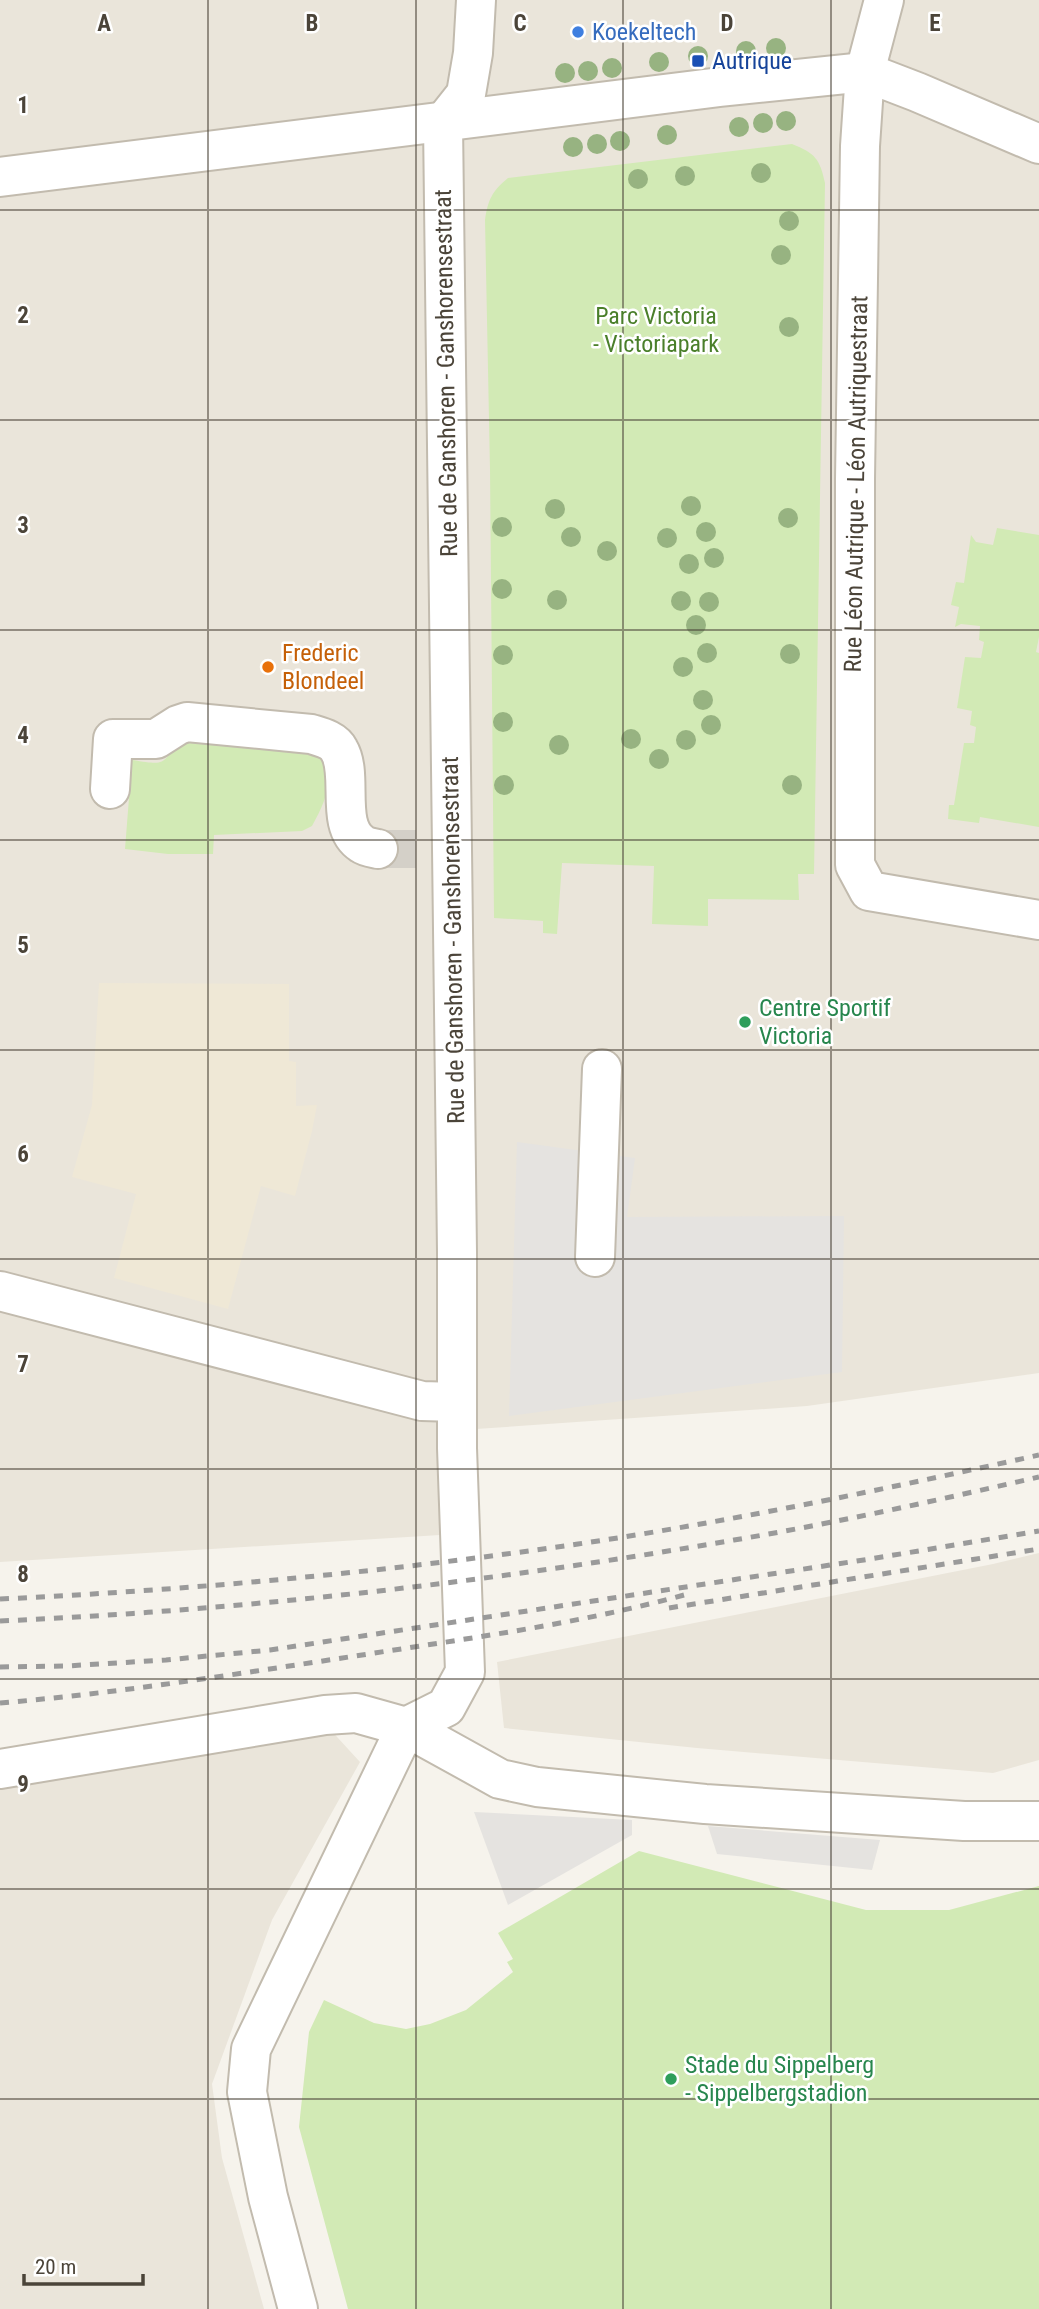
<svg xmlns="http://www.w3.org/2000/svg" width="1039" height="2309" font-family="'Roboto Condensed',sans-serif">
<rect width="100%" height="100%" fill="#f6f3ec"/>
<g fill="#eae5da">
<polygon points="0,0 1039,0 1039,1373 807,1406 476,1429 456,1534 0,1562"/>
<polygon points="1039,1553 1039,1760 993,1773 697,1748 504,1728 497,1662 993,1564"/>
<polygon points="327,1726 360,1762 272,1920 212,2084 222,2158 264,2309 0,2309 0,1789"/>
</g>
<polygon fill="#efe8d6" points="99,983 289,984 289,1061 296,1062 296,1106 317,1105 312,1131 295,1196 261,1186 228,1309 114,1278 136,1194 72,1177 92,1105"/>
<g fill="#d2eab5">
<path d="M792 144C815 153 820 159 825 183L814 874H798L799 900 708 899V926L652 924 654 866 562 863 557 934 543 933V921L494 918 490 469 485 220C488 200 492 191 508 178Z"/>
<polygon points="997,528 1039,535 1039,637 1036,652 1039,653 1039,827 980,817 979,823 948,819 949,805 954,805 964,743 974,743 976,727 970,725 972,711 957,708 965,657 981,658 984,642 979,640 980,626 961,624 955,627 959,607 951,605 956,582 964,583 971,535 976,542 993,545"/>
<path d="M183 738 317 750C335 779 328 797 312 826L302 831 214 835 213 854H168L125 849 132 760C170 766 159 764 183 738Z"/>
<polygon points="639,1851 866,1910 949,1910 1039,1886 1039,2309 348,2309 299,2127 309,2032 324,2000 374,2023 406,2029 430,2024 466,2010 513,1972 507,1962 513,1959 498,1933"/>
</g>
<g fill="#e5e3e0">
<polygon points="517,1142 635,1158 627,1217 844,1216 842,1372 509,1416"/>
<polygon points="474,1812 632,1820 632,1835 508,1905"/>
<polygon points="708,1826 880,1840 872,1870 717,1854"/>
</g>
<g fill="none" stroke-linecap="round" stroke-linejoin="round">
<polyline stroke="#d4d0c8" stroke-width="38" stroke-dasharray="38 19" stroke-linecap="butt" points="378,849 423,849"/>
<defs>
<g id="minor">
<polyline points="884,0 865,72 860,146 855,479 855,865 869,891 1039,920"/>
<polyline points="443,123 466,94 473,53 476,0"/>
<polyline points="0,177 720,87 865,72 917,92 1039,144"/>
<path d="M110 789 113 739H156L178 725 187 722 311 734C321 737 334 740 339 750 354 775 334 826 362 844 366 847 373 848 378 849"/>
<polyline points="595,1257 602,1069"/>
<polyline points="0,1291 422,1401 456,1402"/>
<polyline points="406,1727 446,1707 465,1672 457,1448 457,1252 443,123"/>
<polyline points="0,1769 325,1715 356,1713 406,1727 500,1779 537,1787 705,1804 964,1821 1039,1821"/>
<polyline points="298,2309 268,2197 247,2092 251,2049 406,1727"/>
</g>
</defs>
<use href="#minor" stroke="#c2bbae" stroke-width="42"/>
<use href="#minor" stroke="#fff" stroke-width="38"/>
<g stroke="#9a9a9a" stroke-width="5" stroke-dasharray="9 9" stroke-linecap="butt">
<path d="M0 1599C193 1590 386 1572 578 1544 733 1521 886 1489 1039 1455"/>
<polyline points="669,1608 1039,1549"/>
<path d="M0 1621C246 1610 491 1582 734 1540 836 1523 938 1500 1039 1477"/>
<polyline points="0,1667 66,1666 166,1660 270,1650 870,1559 1039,1531"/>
<path d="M0 1703C121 1693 242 1673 362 1655 470 1638 578 1624 684 1595"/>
</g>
</g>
<g fill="#97b381">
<circle cx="776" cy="48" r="10"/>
<circle cx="746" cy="51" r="10"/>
<circle cx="698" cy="56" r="10"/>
<circle cx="659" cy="62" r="10"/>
<circle cx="612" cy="68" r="10"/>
<circle cx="588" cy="71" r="10"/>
<circle cx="565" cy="73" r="10"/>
<circle cx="786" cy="121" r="10"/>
<circle cx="763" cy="123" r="10"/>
<circle cx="739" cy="127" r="10"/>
<circle cx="667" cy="135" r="10"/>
<circle cx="620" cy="141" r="10"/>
<circle cx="597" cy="144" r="10"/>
<circle cx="573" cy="147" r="10"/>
<circle cx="761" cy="173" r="10"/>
<circle cx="685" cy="176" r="10"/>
<circle cx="638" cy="179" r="10"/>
<circle cx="789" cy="221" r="10"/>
<circle cx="781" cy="255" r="10"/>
<circle cx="789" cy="327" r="10"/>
<circle cx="691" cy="506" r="10"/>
<circle cx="555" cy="509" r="10"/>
<circle cx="788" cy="518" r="10"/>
<circle cx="502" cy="527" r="10"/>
<circle cx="706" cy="532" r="10"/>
<circle cx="571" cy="537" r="10"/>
<circle cx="667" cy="538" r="10"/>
<circle cx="607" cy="551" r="10"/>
<circle cx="714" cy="558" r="10"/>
<circle cx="689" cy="564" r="10"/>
<circle cx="502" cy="589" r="10"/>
<circle cx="557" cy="600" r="10"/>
<circle cx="681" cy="601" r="10"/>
<circle cx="709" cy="602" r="10"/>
<circle cx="696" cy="625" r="10"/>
<circle cx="707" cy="653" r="10"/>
<circle cx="790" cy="654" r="10"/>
<circle cx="503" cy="655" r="10"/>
<circle cx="683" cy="667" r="10"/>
<circle cx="703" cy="700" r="10"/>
<circle cx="503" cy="722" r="10"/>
<circle cx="711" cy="725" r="10"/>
<circle cx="631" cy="739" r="10"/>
<circle cx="686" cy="740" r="10"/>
<circle cx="559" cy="745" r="10"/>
<circle cx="659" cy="759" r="10"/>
<circle cx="504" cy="785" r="10"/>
<circle cx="792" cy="785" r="10"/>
</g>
<path fill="none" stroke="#4b4439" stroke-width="2" stroke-opacity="0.55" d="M208 0V2309M416 0V2309M623 0V2309M831 0V2309M0 210H1039M0 420H1039M0 630H1039M0 840H1039M0 1050H1039M0 1259H1039M0 1469H1039M0 1679H1039M0 1889H1039M0 2099H1039"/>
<circle fill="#3f7fe0" stroke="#fff" stroke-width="2.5" cx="578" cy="32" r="7"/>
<rect fill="#1a4fb4" stroke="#fff" stroke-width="2.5" x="691" y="54" width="14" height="14" rx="3.5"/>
<circle fill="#e8710a" stroke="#fff" stroke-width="2.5" cx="268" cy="667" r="7"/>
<g fill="#2e9e5b" stroke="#fff" stroke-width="2.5">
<circle cx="745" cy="1022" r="7"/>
<circle cx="671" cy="2079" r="7"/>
</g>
<g text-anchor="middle" stroke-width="5" stroke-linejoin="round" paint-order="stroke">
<g font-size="24" fill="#366cbe" stroke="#fff" text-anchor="start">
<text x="592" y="40">Koekeltech</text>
</g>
<g font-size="24" fill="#164399" stroke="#fff" text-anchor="start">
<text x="712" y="69">Autrique</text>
</g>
<g font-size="24" fill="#4a7f2a" stroke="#fff">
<text x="656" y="324">Parc Victoria<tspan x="656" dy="28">- Victoriapark</tspan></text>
</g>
<g font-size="24" fill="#4b4439" stroke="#fff">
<text transform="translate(446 373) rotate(-91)" y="8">Rue de Ganshoren - Ganshorensestraat</text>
<text transform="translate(856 484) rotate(-89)" y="8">Rue Léon Autrique - Léon Autriquestraat</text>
<text transform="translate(453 940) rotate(-91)" y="8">Rue de Ganshoren - Ganshorensestraat</text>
</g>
<g font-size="24" fill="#c56008" stroke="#fff" text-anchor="start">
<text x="282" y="661">Frederic<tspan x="282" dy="28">Blondeel</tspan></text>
</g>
<g font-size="24" fill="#27864d" stroke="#fff" text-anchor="start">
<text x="759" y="1016">Centre Sportif<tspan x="759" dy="28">Victoria</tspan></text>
<text x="685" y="2073">Stade du Sippelberg<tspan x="685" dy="28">- Sippelbergstadion</tspan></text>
</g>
</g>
<g font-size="23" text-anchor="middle" font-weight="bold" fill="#4b4439" stroke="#fff" stroke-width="5" stroke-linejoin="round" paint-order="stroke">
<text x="104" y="31">A</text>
<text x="312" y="31">B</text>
<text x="520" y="31">C</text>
<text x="727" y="31">D</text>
<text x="935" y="31">E</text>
<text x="23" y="113">1</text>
<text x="23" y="323">2</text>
<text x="23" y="533">3</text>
<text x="23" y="743">4</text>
<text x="23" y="953">5</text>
<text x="23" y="1162">6</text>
<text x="23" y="1372">7</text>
<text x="23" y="1582">8</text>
<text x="23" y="1792">9</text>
</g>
<path d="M24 2274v10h119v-10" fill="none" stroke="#4b4439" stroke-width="3.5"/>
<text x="35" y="2274" font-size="21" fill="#4b4439" stroke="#ffffff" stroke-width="5" paint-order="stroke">20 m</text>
</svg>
